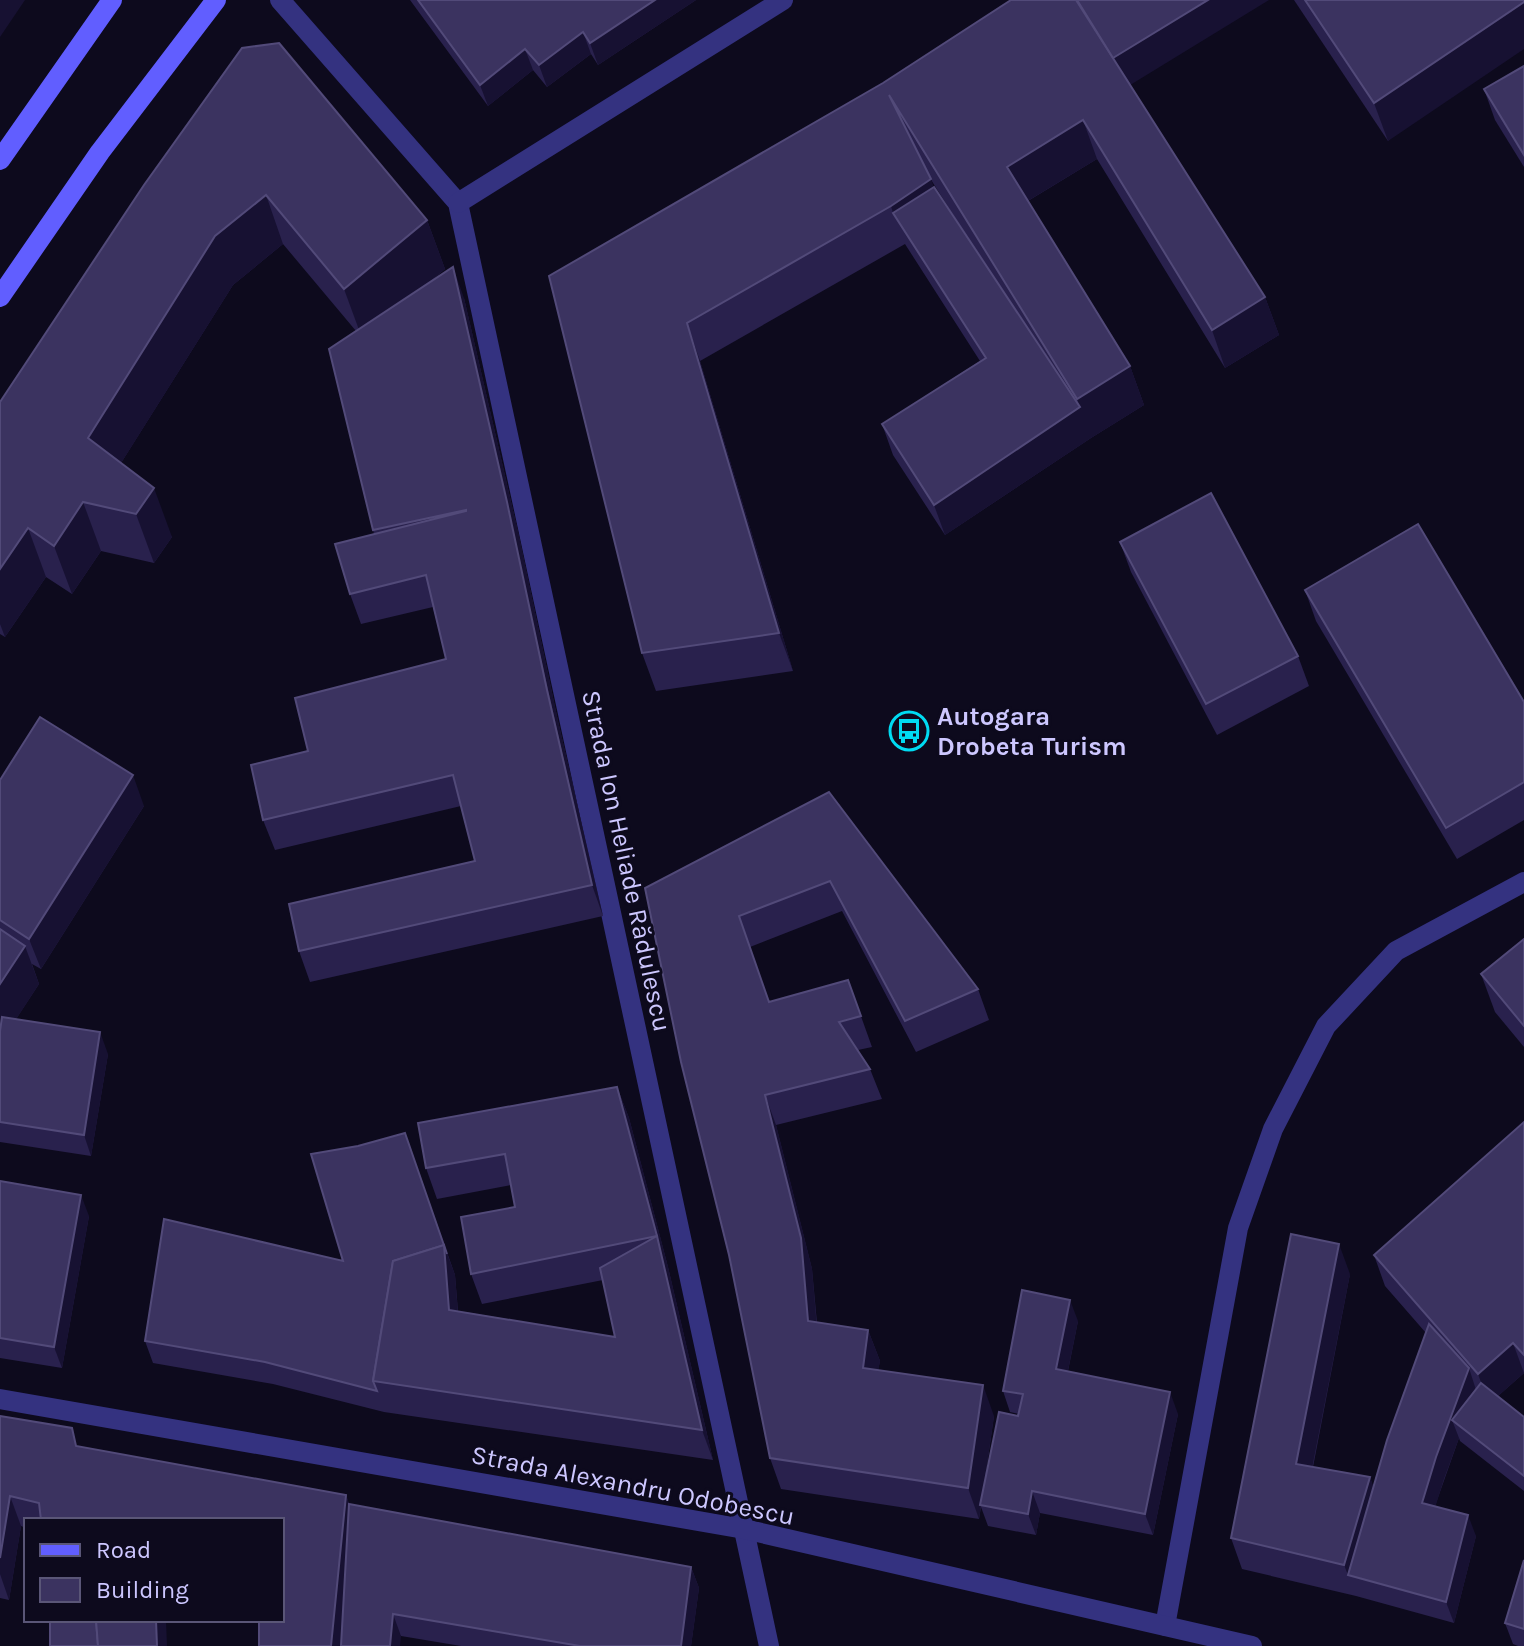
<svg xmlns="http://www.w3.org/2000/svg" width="1524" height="1646" font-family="Karla,sans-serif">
<rect width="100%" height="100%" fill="#0d0a1d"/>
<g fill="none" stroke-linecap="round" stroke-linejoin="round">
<polyline stroke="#343280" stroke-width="20" points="1165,1626 1238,1228 1273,1129 1326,1026 1396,951 1524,882"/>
<g stroke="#343280" stroke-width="20">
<polyline points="280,0 458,203 769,1646"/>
<polyline points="458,203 783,0"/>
<polyline points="0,1399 744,1529 1252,1646"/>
</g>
<g stroke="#615eff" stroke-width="20">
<polyline points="0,160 112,0"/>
<polyline points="0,297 100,152 216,0"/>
</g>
</g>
<g fill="#29214d" fill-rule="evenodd">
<polygon points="410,0 696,0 598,65 591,54 547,87 533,70 488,106"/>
<polygon points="1294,0 1524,0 1388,141"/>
<polygon points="242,48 427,220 445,269 424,287 464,298 518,532 558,721 603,916 310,982 299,951 475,861 461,806 275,850 263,820 308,751 446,659 433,607 361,624 350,594 374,534 373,530 356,331 283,244 233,285 121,463 172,537 154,563 101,551 72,594 46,577 5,637 0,634 0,402"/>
<polygon points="1524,66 1524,167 1495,120 1484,89"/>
<path d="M883 83 1130 85 1265 297 1279 335 1225 368 1097 159 1028 201 1130 366 1144 405 1091 438 945 535 893 455 882 424 980 361 905 244 700 361 793 671 656 691 642 653 549 276ZM928 175 969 240 933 187Z"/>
<polygon points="1120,542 1298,656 1309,686 1217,735 1131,572"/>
<polygon points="1305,590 1524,702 1524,820 1457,859 1316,621"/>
<polygon points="0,780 144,806 41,969 32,964 39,984 16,1019 108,1054 91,1156 0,1142"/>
<polygon points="829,792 978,989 989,1020 916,1052 842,911 750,947 769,1002 848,980 872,1047 858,1050 870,1069 882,1099 776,1125 812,1269 817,1323 868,1330 880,1361 878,1370 994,1416 984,1486 1019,1414 1010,1412 1003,1391 1078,1321 1068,1371 1178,1414 1153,1535 1040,1513 1036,1535 988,1526 981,1507 979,1519 781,1489 770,1458 729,1255 645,888"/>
<polygon points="1524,939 1524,1047 1495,1012 1481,974"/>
<polygon points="617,1087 629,1118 668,1267 713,1460 384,1412 273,1384 153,1363 145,1341 343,1261 358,1146 405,1133 455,1275 458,1311 615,1337 603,1280 482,1304 471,1274 515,1207 511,1185 437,1199 426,1168"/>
<polygon points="1524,1122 1524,1373 1498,1396 1524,1417 1524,1491 1460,1441 1459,1438 1435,1506 1476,1536 1454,1623 1356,1596 1242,1569 1231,1538 1350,1274 1313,1467 1370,1477 1373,1487 1426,1333 1385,1286 1374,1255"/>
<polygon points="0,1181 89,1216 62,1368 0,1358"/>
<polygon points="0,1416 79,1447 346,1495 349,1504 691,1567 699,1588 691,1646 461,1646 401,1636 282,1520 26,1520 26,1528 21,1526 9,1600 0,1598"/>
<polygon points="1524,1560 1524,1646 1518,1646 1513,1644 1505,1623"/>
</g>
<g fill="#171132">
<polygon points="0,0 25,0 0,37"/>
<polygon points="655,0 696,0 598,65 590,43"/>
<polygon points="1208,0 1269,0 1122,90 1111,59"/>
<polygon points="1524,2 1524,49 1388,141 1374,103"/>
<polygon points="583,32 591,54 547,87 539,65"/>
<polygon points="525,49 533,70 488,106 480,85"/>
<polygon points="1083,120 1097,159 1021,205 1007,167"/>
<polygon points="931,179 945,218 893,213 891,206"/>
<polygon points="266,195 283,244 233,285 106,487 88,438 215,236"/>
<polygon points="427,220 445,269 362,338 344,289"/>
<polygon points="453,267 464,298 518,532 558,721 603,916 592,885"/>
<polygon points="1265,297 1279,335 1225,368 1212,330"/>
<polygon points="687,323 700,361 793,671 779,633"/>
<polygon points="1130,366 1144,405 1091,438 945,535 934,505 1080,407 1077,399"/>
<polygon points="154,488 172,537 154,563 136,514"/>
<polygon points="83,502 101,551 72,594 54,546"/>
<polygon points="28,528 46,577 5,637 0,624 0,569"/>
<polygon points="133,775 144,806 41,969 29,939"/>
<polygon points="25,946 39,984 0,1044 0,984"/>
<polygon points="100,1032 108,1054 91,1156 84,1135"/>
<polygon points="617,1087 629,1118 668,1267 713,1460 702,1430"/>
<polygon points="765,1095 776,1125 812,1269 819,1352 808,1321"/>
<polygon points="81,1195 89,1216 62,1368 54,1347"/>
<polygon points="1339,1244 1350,1274 1307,1494 1296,1464"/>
<polygon points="444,1245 455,1275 460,1340 449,1310"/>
<polygon points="1070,1300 1078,1321 1064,1390 1056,1369"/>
<polygon points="868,1330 880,1361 874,1398 863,1368"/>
<polygon points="1513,1343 1524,1373 1489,1404 1478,1374"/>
<polygon points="1469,1368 1476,1390 1452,1420 1459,1438 1444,1479 1430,1524 1422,1503 1436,1457"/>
<polygon points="983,1385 994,1416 979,1519 968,1488"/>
<polygon points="1170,1392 1178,1414 1153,1535 1145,1514"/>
<polygon points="1370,1477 1381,1508 1348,1575 1344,1565"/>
<polygon points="1032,1491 1040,1513 1036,1535 1028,1514"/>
<polygon points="346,1495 357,1525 345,1646 331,1646"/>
<polygon points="10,1496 21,1526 9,1600 0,1574 0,1558"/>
<polygon points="1468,1515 1476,1536 1454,1623 1446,1602"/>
<polygon points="691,1567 699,1588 691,1646 681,1646"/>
<polygon points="393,1614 401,1636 400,1646 390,1646"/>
<polygon points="156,1620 166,1620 167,1646 157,1646"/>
</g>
<g fill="#3b3360" stroke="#524a79" stroke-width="2">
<polygon points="418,0 655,0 590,43 583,32 539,65 525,49 480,85"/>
<polygon points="1011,0 1076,0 1265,297 1212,330 1083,120 1007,167 1130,366 1077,399 889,95 931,179 891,206 687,323 779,633 642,653 549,276 883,83"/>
<polygon points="1077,0 1208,0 1113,58"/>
<polygon points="1305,0 1524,0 1524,2 1374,103"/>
<polygon points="279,43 427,220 344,289 266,195 215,236 88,438 154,488 136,514 83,502 54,546 28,528 0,569 0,402 144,185 242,48"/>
<polygon points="1524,66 1524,155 1484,89"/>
<polygon points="934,187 1080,407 934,505 882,424 986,358 893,213"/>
<polygon points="453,267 507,502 547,690 592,885 299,951 289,904 475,861 453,775 263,820 251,765 308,751 295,698 446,659 426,575 350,594 335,544 466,511 466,510 373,530 329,349"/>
<polygon points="1211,493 1298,656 1206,704 1120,542"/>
<polygon points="1418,524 1524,702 1524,782 1446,828 1305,590"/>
<polygon points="40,717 133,775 29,939 0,920 0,780"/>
<polygon points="829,792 978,989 905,1021 830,881 739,916 769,1002 848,980 861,1016 839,1022 870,1069 765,1095 801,1238 808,1321 868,1330 863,1368 983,1385 968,1488 770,1458 729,1255 681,1062 645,888"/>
<polygon points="0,929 25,946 0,984"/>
<polygon points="1524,939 1524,1026 1481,974"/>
<polygon points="2,1017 100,1032 84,1135 0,1122 0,1031"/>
<polygon points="617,1087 657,1236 471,1274 461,1217 515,1207 505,1154 426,1168 418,1123"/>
<polygon points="1524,1122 1524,1355 1513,1343 1478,1374 1374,1255"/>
<polygon points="405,1133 447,1254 444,1245 393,1261 373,1381 377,1391 265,1362 145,1341 164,1219 343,1261 311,1154 358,1146"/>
<polygon points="0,1181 81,1195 54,1347 0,1338"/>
<polygon points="1291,1234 1339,1244 1296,1464 1370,1477 1344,1565 1231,1538"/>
<polygon points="657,1236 702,1430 373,1381 393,1261 444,1245 449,1310 615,1337 600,1268"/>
<polygon points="1022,1290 1070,1300 1056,1369 1170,1392 1145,1514 1032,1491 1028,1514 980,1505 999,1412 1018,1416 1023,1394 1003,1391"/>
<polygon points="1429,1324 1469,1368 1436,1457 1422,1503 1468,1515 1446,1602 1348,1575 1387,1440"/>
<polygon points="1481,1383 1524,1417 1524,1476 1452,1420"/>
<polygon points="0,1416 72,1428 76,1446 346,1495 331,1646 259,1646 259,1620 282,1620 282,1520 41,1520 39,1503 10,1496 0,1558"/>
<polygon points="349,1504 691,1567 681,1646 580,1646 393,1614 390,1646 341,1646"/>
<polygon points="1524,1560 1524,1629 1505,1623"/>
<polygon points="50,1620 96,1620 98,1646 50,1646"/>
<polygon points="96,1620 156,1620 157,1646 98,1646"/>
</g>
<defs>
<symbol id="bus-ring" viewBox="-11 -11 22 22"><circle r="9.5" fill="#0d0a1d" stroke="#00dbf2" stroke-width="1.5"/><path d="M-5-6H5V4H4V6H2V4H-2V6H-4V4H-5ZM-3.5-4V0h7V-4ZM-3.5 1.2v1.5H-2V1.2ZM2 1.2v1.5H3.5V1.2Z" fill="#00dbf2"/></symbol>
</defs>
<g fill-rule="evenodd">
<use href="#bus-ring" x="887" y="709" width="44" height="44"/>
</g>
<g text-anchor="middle" stroke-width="6" stroke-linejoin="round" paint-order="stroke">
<g font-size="26" font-weight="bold" fill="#cdc7ff" stroke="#0d0a1d" text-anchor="start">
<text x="937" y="725">Autogara<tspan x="937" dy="30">Drobeta Turism</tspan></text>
</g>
<g font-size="26" fill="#cdc7ff" stroke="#0d0a1d">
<text transform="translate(627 861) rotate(78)" y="9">Strada Ion Heliade Rădulescu</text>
<text transform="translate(633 1485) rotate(11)" y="9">Strada Alexandru Odobescu</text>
</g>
</g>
<rect x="24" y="1518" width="260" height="104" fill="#0d0a1d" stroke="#5a5677" stroke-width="2"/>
<rect x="40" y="1544" width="40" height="12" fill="#615eff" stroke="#5a5677" stroke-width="2"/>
<text x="96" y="1558" font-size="24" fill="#cdc7ff">Road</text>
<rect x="40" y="1578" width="40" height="24" fill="#3b3360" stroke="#5a5677" stroke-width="2"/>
<text x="96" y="1598" font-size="24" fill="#cdc7ff">Building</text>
</svg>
